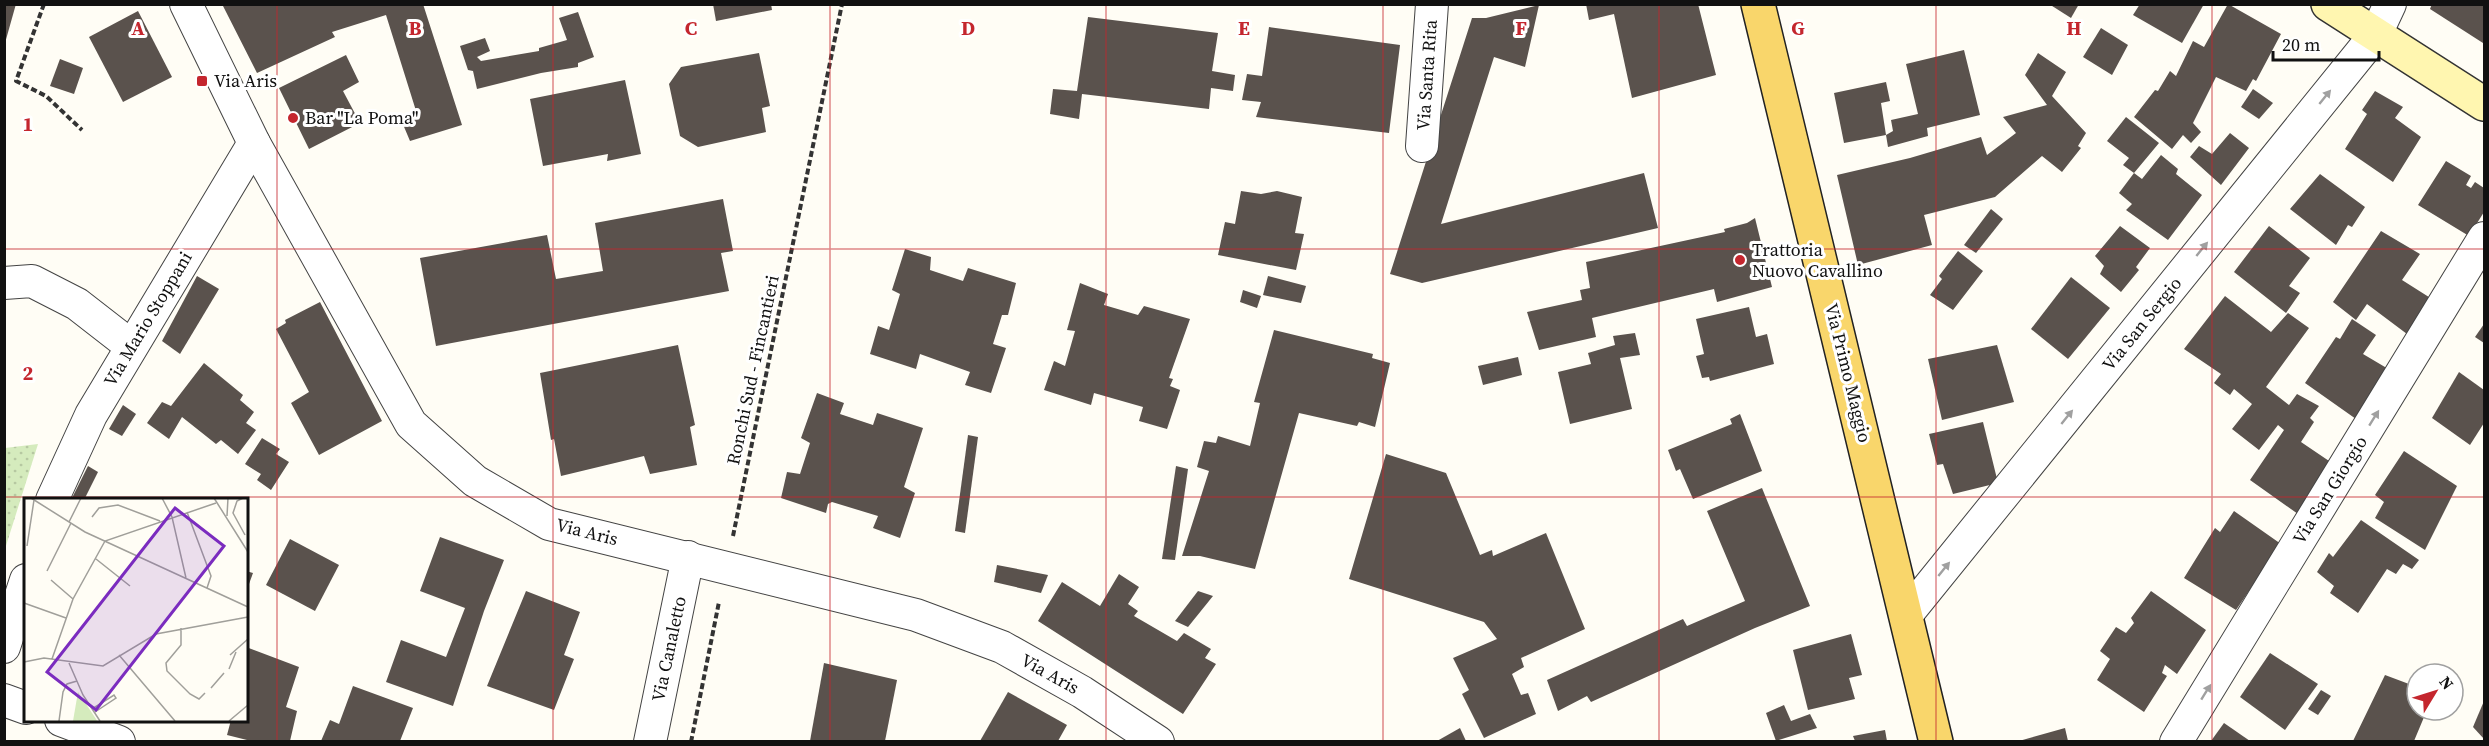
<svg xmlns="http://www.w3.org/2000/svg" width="2489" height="746" font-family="'Source Serif 4',serif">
<defs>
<pattern id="park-dots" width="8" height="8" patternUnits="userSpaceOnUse" patternTransform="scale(1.5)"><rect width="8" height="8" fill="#d5ebbd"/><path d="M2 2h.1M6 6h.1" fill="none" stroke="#b6c8a1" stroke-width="1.8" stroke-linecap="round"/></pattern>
</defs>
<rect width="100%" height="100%" fill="#fffdf5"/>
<polygon fill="url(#park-dots)" points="38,444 5,549 5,448"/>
<g fill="#5a524d">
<polygon points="4,4 16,4 5,43 4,43"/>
<polygon points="222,4 423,4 462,125 410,141 402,122 417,114 386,15 332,32 335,37 257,73"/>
<polygon points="713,4 771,4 772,10 716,21"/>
<polygon points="1586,4 1698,4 1716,75 1632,98 1614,14 1589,20"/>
<polygon points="2049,4 2079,4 2071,18"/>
<polygon points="2140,4 2204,4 2182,43 2133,15"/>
<polygon points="2228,4 2281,34 2256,81 2253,79 2246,91 2216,77 2193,123 2201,132 2191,143 2183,135 2172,149 2134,117 2155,90 2158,91 2170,71 2176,76 2193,41 2204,47"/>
<polygon points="2432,4 2484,4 2483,43 2430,9"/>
<polygon points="1539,5 1525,67 1494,57 1441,224 1644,173 1658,228 1422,283 1390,274 1472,18 1486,18"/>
<polygon points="138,11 172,77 123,102 89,37"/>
<polygon points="578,12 594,57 578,63 578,67 541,73 477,89 473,71 468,70 460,46 485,38 490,51 477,57 481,61 539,51 539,48 567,40 559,18"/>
<polygon points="1088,17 1218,33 1212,71 1235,75 1233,91 1211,88 1209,109 1082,94 1079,119 1050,114 1053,89 1077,91"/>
<polygon points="1269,27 1400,45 1389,133 1256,117 1261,102 1242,100 1247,74 1262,76"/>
<polygon points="2101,28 2128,45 2112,75 2083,57"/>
<polygon points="1964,50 1980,115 1927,128 1928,136 1888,147 1886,135 1893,131 1891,120 1918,114 1906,64"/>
<polygon points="759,53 770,106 762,108 766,132 698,147 680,136 669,84 681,67"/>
<polygon points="2038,53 2066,72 2052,96 2086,133 2078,146 2081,148 2062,172 2042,156 1995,197 1924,215 1932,245 1858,265 1837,175 1910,158 1981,137 1987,155 2016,133 2003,117 2047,105 2025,75"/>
<polygon points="346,55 359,82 343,91 360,123 309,149 279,88"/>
<polygon points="60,59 83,68 74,94 50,86"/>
<polygon points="625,80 641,154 607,161 608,154 543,166 530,99"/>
<polygon points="1886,82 1890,101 1881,103 1886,135 1844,143 1834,93"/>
<polygon points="2253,89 2273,103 2259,119 2241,107"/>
<polygon points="2375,91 2403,107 2395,118 2421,137 2393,182 2345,149 2367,114 2362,110"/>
<polygon points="2126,117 2159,143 2134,173 2123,165 2129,158 2107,141"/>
<polygon points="2230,133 2249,148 2221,185 2190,157 2199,146 2212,154"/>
<polygon points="2161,155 2178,169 2176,174 2202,195 2168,240 2126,210 2132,204 2119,193 2134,173 2142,179"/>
<polygon points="2446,161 2471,176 2466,185 2471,188 2475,182 2484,188 2484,212 2469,236 2418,205"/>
<polygon points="2320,174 2365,207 2352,227 2348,225 2336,245 2290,209"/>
<polygon points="1241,191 1261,194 1277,191 1302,197 1295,233 1304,234 1296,270 1218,255 1225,222 1235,224"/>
<polygon points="723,199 733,251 721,253 729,291 436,346 420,258 547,235 556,279 603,271 595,223"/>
<polygon points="1991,209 2003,219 1976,253 1964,245"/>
<polygon points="1755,218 1772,287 1717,302 1714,289 1592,318 1596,337 1539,350 1527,312 1582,300 1580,290 1590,288 1586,262 1725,232 1724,229 1747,223"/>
<polygon points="2120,226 2150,248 2136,267 2139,270 2121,292 2100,274 2104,266 2095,256"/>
<polygon points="2269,226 2310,258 2289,286 2300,293 2286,313 2234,272"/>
<polygon points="2381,231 2420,254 2402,280 2432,299 2411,337 2367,304 2356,320 2333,302"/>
<polygon points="905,249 931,257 930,270 963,281 968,268 1016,283 1008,315 1002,315 993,344 1006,348 991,393 965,385 970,372 920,354 916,369 870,354 878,326 889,330 900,294 892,290"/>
<polygon points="1958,251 1983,271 1953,310 1930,295 1942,279 1939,276"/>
<polygon points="197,276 219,289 180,354 162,341"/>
<polygon points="1268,276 1306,286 1301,303 1263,295"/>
<polygon points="2071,277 2110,308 2068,359 2031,329"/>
<polygon points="1080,283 1108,294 1104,305 1138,315 1144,306 1190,319 1169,378 1173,379 1170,386 1180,390 1167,429 1139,421 1143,407 1094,393 1091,405 1044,390 1054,361 1065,366 1075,331 1067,330"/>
<polygon points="1243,290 1261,296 1257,308 1240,302"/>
<polygon points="2225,296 2271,332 2288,313 2309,328 2266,387 2289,405 2297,394 2319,406 2310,418 2314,422 2301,442 2332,463 2298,514 2250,480 2284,430 2278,425 2259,450 2232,429 2252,404 2234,389 2230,395 2214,383 2221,374 2184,349"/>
<polygon points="320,302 382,421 319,455 291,403 309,392 276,329 286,323 285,320"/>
<polygon points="1749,307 1756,337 1767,334 1774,364 1710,381 1709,377 1702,378 1696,356 1704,354 1696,319"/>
<polygon points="2352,319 2376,335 2363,354 2390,370 2356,419 2305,383 2336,337 2340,339"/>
<polygon points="2484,324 2484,343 2475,337"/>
<polygon points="1274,330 1373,354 1372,358 1390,363 1375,427 1359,422 1357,426 1299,413 1255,569 1200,556 1182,556 1209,471 1197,467 1204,441 1216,443 1218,436 1250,446 1260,403 1254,402"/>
<polygon points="1635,333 1640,355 1620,358 1632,409 1570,424 1558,372 1591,364 1588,353 1615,345 1613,336"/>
<polygon points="678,345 695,425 690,427 697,465 650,474 644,456 561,476 554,439 551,440 540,373"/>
<polygon points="1997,345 2014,402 1942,420 1928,359"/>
<polygon points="1518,357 1522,375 1483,385 1478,366"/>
<polygon points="204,363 243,395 240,400 254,412 246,423 256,430 238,454 221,440 216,444 182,417 169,439 147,423 162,402 171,406"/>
<polygon points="2459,372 2484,390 2484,423 2470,445 2432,418"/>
<polygon points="817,393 844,403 840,414 873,425 877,413 923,428 904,487 915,493 900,538 873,528 878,516 832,502 828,504 826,513 781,498 787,472 800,474 810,443 801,438"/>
<polygon points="123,405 136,414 122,436 109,429"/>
<polygon points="1740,414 1762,471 1693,499 1680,469 1676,471 1668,450 1732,424 1730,419"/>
<polygon points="1983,422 1998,483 1953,494 1943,464 1937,465 1929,434"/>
<polygon points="968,435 978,437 965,533 955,531"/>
<polygon points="262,438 280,449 276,454 289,462 271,490 257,480 261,474 245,464"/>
<polygon points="2404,451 2457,486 2425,550 2375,518 2384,502 2375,495"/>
<polygon points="1386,454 1446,473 1480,555 1492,550 1493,556 1546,533 1585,629 1521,658 1524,667 1512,674 1521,695 1528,693 1536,714 1484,738 1462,694 1469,690 1453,658 1497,639 1484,622 1349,579"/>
<polygon points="88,466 98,472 84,500 71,500"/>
<polygon points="1176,466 1188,469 1175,560 1162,559"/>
<polygon points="1762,488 1810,606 1755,628 1591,702 1587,696 1558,711 1547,680 1683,619 1687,626 1745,601 1707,511"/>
<polygon points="2234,511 2281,544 2236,610 2184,578 2215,528 2220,532"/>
<polygon points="2361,520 2419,560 2412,569 2403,564 2396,574 2387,569 2358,613 2330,593 2334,586 2317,572 2329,553 2333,557"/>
<polygon points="440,537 504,560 484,611 453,706 386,682 401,640 446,657 465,608 420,591"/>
<polygon points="290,539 339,565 315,611 266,585"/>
<polygon points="997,565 1048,575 1041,593 994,582"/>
<polygon points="246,571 253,573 249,584 246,583"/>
<polygon points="1119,574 1139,587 1128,604 1138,611 1134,616 1177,641 1184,633 1211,649 1205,658 1216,664 1183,714 1038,621 1062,582 1100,606"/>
<polygon points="526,591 580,612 564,655 574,659 554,710 487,686"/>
<polygon points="1198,591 1213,596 1188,627 1175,621"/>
<polygon points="2151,591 2206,630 2177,674 2165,665 2162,673 2167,676 2144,712 2097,680 2110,659 2100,651 2116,627 2126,633 2134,623 2131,618"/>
<polygon points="1851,634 1862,675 1849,678 1855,699 1808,710 1793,650"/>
<polygon points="246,647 299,667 286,707 297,711 290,741 251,741 227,735 231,720 246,720"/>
<polygon points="2270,653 2318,684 2285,730 2240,697"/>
<polygon points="824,663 897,680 885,741 810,741"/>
<polygon points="2385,675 2417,687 2417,710 2427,710 2414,741 2353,741"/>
<polygon points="353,686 413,708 400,741 321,741 330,720 339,724"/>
<polygon points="2321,690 2331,696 2318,715 2308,709"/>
<polygon points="1008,692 1067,725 1058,741 980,741"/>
<polygon points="2484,701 2484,739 2473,727"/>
<polygon points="1784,705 1791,721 1810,714 1817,728 1776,741 1766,713"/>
<polygon points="2224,723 2250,741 2211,741"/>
<polygon points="1460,728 1466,741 1437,741"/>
<polygon points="2065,728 2068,741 2019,741"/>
<polygon points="1885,730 1887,741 1855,741 1853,736"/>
</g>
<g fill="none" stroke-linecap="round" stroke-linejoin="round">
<defs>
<g id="street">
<polyline points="186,4 254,143 411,424 475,481 549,524 916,615 1002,647 1082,692 1158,742"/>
<polyline points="1422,146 1432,4"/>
<polyline points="4,283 32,281 77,304 131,346"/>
<polyline points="52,500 91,415 254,143"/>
<polyline points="1907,614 2376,34 2390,4"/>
<polyline points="4,647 26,580"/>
<polyline points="4,700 26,708"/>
<polyline points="61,720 119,742"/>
<polyline points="650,742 688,557"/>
<polyline points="2176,742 2484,238"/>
</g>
<polyline id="secondary" points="2328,4 2484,104"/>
<polyline id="primary" points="1758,4 1936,742"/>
</defs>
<use href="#street" stroke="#444" stroke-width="34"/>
<use href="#secondary" stroke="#333" stroke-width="36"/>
<use href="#primary" stroke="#222" stroke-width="36"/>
<g stroke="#333" stroke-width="4" stroke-dasharray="6 3" stroke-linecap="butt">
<polyline points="44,4 16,81 46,96 82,130"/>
<polyline points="733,536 842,4"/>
<polyline points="691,742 719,602"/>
</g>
<use href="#street" stroke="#fff" stroke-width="32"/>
<use href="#secondary" stroke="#fff6b0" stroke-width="33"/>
<use href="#primary" stroke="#f9d66b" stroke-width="33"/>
</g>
<defs><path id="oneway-solid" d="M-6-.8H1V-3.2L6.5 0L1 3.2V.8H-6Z" transform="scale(1.5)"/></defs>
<g fill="#a0a0a0">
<use href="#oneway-solid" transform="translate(2325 97) rotate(-51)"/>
<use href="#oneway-solid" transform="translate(2202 249) rotate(-51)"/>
<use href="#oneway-solid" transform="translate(2067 417) rotate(-51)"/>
<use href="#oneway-solid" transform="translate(2374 418) rotate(-58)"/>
<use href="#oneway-solid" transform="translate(1944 569) rotate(-51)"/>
<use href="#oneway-solid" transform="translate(2206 692) rotate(-58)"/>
</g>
<path fill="none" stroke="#c4262e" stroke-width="1.5" stroke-opacity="0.55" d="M277 4V742M553 4V742M830 4V742M1106 4V742M1383 4V742M1659 4V742M1936 4V742M2212 4V742M4 249H2484M4 497H2484"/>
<g fill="#c4262e" stroke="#fff" stroke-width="2">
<rect x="196" y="75" width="12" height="12" rx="3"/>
<circle cx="293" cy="118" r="6"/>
<circle cx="1740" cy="260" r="6"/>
</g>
<g text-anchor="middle" stroke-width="6" stroke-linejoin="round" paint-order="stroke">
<g font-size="18" fill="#111" stroke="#fff">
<text transform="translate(1427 75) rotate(-86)" y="6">Via Santa Rita</text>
<text transform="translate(148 319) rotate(-59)" y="6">Via Mario Stoppani</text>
<text transform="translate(2142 324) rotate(-51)" y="6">Via San Sergio</text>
<text transform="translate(753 370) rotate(-78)" y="6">Ronchi Sud - Fincantieri</text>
<text transform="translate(1848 373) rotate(76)" y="6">Via Primo Maggio</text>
<text transform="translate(2330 490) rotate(-58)" y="6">Via San Giorgio</text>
<text transform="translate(587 532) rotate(14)" y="6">Via Aris</text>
<text transform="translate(669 649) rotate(-78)" y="6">Via Canaletto</text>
<text transform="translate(1050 674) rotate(29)" y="6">Via Aris</text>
</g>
<g font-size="18" fill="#111" stroke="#fff" text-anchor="start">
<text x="214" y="87">Via Aris</text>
<text x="305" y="124">Bar "La Poma"</text>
<text x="1752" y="256">Trattoria<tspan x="1752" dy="21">Nuovo Cavallino</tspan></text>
</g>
</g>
<g transform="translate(24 498)">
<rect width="224" height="224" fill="#fffdf5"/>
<path d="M54 194 72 221 73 223H49Z" fill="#d5ebbd"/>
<path fill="none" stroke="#a09f9a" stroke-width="1.5" d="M7 0 61 34 224 109M138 0 148 19 162 80M190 0 224 54M219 0 213 3 209 15 221 37M163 14 187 78 183 90M203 18 204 0M68 19 75 10 94 7 136 23M45 24 57 0M3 48 10 2M72 61 106 88M23 73 47 25M27 82 49 101M0 105 42 120M157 130V147L142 165 143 173 166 196 175 201 181 195M95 157 151 223M206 157 224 141M28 161 49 101 81 43 192 5M0 164 20 160 79 168 132 136 224 119M45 165 59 197 76 223M205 171 212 154M187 190 200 175M68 211 90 197 92 200 71 214M35 223 39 194 43 186 53 183M205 223 224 207"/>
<path fill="#7b2cbf" fill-opacity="0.15" stroke="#7b2cbf" stroke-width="3" d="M151 10 200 48 72 212 23 174Z"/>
<rect width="224" height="224" fill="none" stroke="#111" stroke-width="3"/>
</g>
<g font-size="20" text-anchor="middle" font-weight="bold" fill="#c4262e" stroke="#fff" stroke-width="6" stroke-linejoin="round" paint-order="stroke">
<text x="138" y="35">A</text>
<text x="415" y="35">B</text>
<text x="691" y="35">C</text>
<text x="968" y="35">D</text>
<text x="1244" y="35">E</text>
<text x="1521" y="35">F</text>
<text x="1798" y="35">G</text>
<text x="2074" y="35">H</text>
<text x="28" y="131">1</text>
<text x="28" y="380">2</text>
</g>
<rect width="2489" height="746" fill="none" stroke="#111111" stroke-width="12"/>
<g transform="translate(2435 692) rotate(52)"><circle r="28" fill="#ffffff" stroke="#a0a0a0" stroke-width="1.5"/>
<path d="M0-4.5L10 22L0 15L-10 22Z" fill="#c4262e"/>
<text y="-9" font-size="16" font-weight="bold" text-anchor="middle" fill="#111111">N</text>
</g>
<path d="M2273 51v9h106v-9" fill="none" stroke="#111111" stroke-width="3"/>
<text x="2282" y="51" font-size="18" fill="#111111" stroke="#ffffff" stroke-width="4.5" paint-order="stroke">20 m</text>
</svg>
